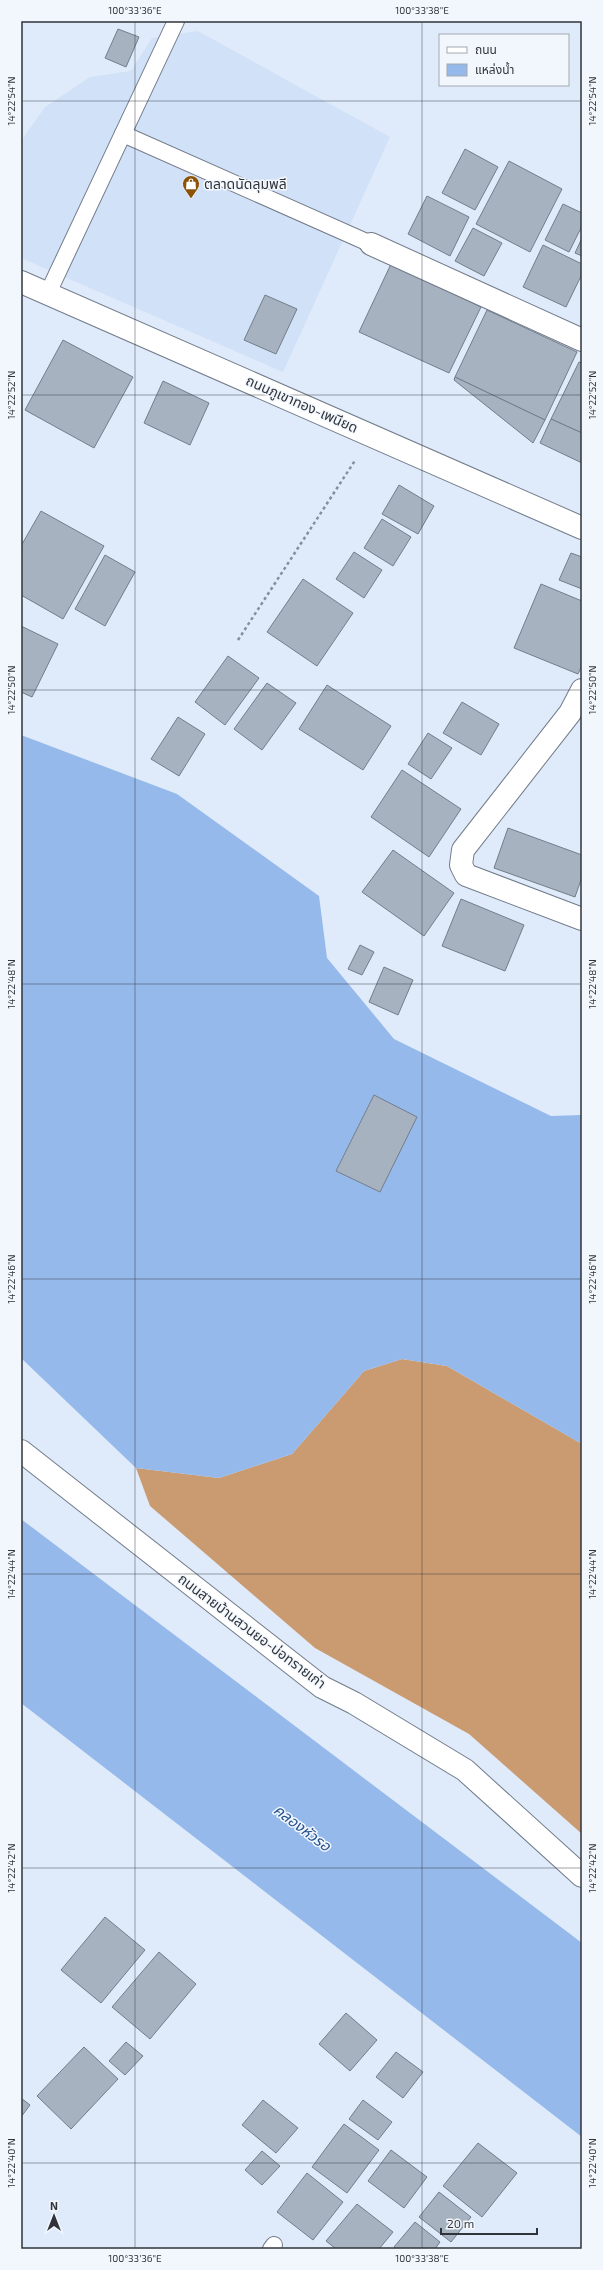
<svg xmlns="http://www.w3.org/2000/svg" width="603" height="2270" font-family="'Exo 2','Noto Sans Thai',sans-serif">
<rect width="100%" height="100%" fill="#dfebfa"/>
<polygon fill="#d1e1f7" points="198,31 390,137 283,372 21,258 21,141 45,107 90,77 131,71 152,38"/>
<polygon fill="#ca9b70" points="402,1359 447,1366 582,1444 582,1834 469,1734 315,1648 150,1506 136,1468 219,1478 292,1454 364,1371"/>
<g fill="#95b9ea">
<polygon points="21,735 177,794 319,896 327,958 394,1039 551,1116 582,1115 582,1444 447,1366 402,1359 364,1371 292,1454 219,1478 136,1468 21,1358"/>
<polygon points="21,1519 582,1943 582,2137 21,1703"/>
</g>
<g fill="#a7b2c0" stroke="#737d8b">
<polygon points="118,29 139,37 126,67 105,58"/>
<polygon points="465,149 498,167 475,210 442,193"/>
<polygon points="509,161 562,189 530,252 476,224"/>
<polygon points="427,196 469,217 450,256 408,234"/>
<polygon points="563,204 582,213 582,226 569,252 545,240"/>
<polygon points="473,228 502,243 484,276 455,261"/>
<polygon points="582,238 582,256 575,253"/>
<polygon points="543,245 582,264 582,274 566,307 523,287"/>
<polygon points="391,264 481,307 449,373 359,332"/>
<polygon points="265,295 297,309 276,354 244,340"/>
<polygon points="487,310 577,352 545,420 455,377"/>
<polygon points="63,340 133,377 94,448 25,410"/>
<polygon points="579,362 582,363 582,433 551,419"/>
<polygon points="455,377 545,420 533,443 454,380"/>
<polygon points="163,381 209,403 190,445 144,423"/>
<polygon points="551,419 582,433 582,463 540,443"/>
<polygon points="399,485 434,506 418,534 382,514"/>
<polygon points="41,511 104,546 63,619 21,595 21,546"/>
<polygon points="382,519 411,537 393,566 364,548"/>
<polygon points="354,552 382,570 364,598 336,579"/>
<polygon points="571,553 582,557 582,589 559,580"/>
<polygon points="105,555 135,572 105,626 75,609"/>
<polygon points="303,579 353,613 317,666 267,632"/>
<polygon points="541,584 582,601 582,665 578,674 514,648"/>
<polygon points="21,626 58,644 32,697 21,692"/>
<polygon points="228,656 259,678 225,725 195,702"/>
<polygon points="267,683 296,703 262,750 234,729"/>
<polygon points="327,685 391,726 363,770 299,729"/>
<polygon points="462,702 499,724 481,755 443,733"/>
<polygon points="178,717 205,734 179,776 151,759"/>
<polygon points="428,733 452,748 431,779 408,764"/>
<polygon points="402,770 461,809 429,857 371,817"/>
<polygon points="508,828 582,855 582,877 575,897 494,868"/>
<polygon points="393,850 454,893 424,936 362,892"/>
<polygon points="461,899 524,925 505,971 442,946"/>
<polygon points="360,945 374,952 362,975 348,969"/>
<polygon points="384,967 413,980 398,1015 369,1002"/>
<polygon points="374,1095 417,1117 380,1192 336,1171"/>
<polygon points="105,1917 145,1950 101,2003 61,1970"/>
<polygon points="159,1952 196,1984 150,2039 112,2007"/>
<polygon points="346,2013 377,2040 350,2071 319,2044"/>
<polygon points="126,2042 143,2056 125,2075 109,2061"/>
<polygon points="84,2047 118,2079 71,2129 37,2096"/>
<polygon points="396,2052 423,2072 403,2098 376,2077"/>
<polygon points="21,2098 30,2105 21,2117"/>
<polygon points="263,2100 298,2128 276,2153 242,2125"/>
<polygon points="363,2100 392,2122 378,2140 349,2119"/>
<polygon points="344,2124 379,2150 347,2193 312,2167"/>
<polygon points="478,2143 517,2173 482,2217 443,2186"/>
<polygon points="391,2150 427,2177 404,2208 368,2181"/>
<polygon points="262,2151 280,2166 262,2185 245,2170"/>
<polygon points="307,2173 343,2202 313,2240 277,2212"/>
<polygon points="439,2192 471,2217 451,2242 419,2217"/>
<polygon points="357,2204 393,2232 379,2249 336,2249 326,2241"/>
<polygon points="415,2222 440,2242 435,2249 396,2249 394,2247"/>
</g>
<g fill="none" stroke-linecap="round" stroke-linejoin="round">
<defs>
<g id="service">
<polyline points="123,134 371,244"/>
<polyline points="48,293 176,21"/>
<polyline points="271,2249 274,2245"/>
</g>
<g id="minor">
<polyline points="371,244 582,340"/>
<polyline points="582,690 570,713 463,850 461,865 466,875 582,919"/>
<polyline points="21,1451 322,1687 354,1703 465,1770 582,1876"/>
</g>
<polyline id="secondary" points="21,282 582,528"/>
</defs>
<use href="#service" stroke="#727c8a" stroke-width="18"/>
<use href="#minor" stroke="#727c8a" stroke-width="24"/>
<use href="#secondary" stroke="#727c8a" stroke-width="24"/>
<polyline stroke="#868e99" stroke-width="2.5" stroke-dasharray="3 3" stroke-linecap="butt" points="238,640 356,459"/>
<use href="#service" stroke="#fff" stroke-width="16"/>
<use href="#minor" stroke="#fff" stroke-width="22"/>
<use href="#secondary" stroke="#fff" stroke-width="22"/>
</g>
<path fill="none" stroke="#30343a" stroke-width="1" stroke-opacity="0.45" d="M135 21V2249M422 21V2249M21 101H582M21 395H582M21 690H582M21 984H582M21 1279H582M21 1574H582M21 1868H582M21 2163H582"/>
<defs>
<symbol id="shop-pin" viewBox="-11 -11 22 30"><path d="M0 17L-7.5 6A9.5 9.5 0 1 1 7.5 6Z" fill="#8b520a" stroke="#f2f7fd"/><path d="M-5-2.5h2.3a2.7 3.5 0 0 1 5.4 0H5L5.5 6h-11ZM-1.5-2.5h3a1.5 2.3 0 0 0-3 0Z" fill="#fff"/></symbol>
</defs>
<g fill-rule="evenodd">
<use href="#shop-pin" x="181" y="174" width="20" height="27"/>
</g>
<g text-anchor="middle" stroke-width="3" stroke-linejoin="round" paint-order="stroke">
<g font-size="14" fill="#30343a" stroke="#f2f7fd" text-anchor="start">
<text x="204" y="189">ตลาดนัดลุมพลี</text>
</g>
<g font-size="14" fill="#30343a" stroke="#f2f7fd">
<text transform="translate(302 404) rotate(24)" y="5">ถนนภูเขาทอง-เพนียด</text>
<text transform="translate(252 1631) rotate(37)" y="5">ถนนสายบ้านสวนยอ-บ่อทรายเก่า</text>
</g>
<g font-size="15" font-style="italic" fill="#25538f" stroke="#f2f7fd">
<text transform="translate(302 1828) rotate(37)" y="5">คลองหัวรอ</text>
</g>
</g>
<rect width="603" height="2270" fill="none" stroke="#f2f7fd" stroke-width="44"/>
<rect x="439" y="34" width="130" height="52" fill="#f2f7fd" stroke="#a4a9af"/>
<rect x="447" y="47" width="20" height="6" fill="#ffffff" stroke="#a4a9af"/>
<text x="475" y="54" font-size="12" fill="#30343a">ถนน</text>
<rect x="447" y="64" width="20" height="12" fill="#95b9ea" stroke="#a4a9af"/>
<text x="475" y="74" font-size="12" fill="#30343a">แหล่งน้ำ</text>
<g transform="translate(54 2216)" stroke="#f2f7fd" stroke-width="3" paint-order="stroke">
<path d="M0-3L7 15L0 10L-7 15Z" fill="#30343a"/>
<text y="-6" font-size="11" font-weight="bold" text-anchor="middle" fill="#30343a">N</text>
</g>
<path d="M441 2228v6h96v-6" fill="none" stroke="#30343a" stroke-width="2"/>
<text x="447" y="2228" font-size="12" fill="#30343a" stroke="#f2f7fd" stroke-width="3" paint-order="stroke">20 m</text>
<rect x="22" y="22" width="559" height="2226" fill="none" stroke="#30343a" stroke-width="1.5"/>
<g font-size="10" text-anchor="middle" fill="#30343a">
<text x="135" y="14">100°33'36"E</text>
<text x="422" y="14">100°33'38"E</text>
<text transform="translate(11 101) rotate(-90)" y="4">14°22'54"N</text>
<text transform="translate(592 101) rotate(-90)" y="4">14°22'54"N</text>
<text transform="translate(11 395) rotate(-90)" y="4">14°22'52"N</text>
<text transform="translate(592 395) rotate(-90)" y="4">14°22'52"N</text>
<text transform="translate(11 690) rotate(-90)" y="4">14°22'50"N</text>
<text transform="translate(592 690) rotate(-90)" y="4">14°22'50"N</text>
<text transform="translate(11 984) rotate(-90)" y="4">14°22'48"N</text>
<text transform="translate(592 984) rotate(-90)" y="4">14°22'48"N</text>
<text transform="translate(11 1279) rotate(-90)" y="4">14°22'46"N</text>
<text transform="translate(592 1279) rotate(-90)" y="4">14°22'46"N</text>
<text transform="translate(11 1574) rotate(-90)" y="4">14°22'44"N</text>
<text transform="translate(592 1574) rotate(-90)" y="4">14°22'44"N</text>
<text transform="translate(11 1868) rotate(-90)" y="4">14°22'42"N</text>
<text transform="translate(592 1868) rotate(-90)" y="4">14°22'42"N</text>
<text transform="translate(11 2163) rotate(-90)" y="4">14°22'40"N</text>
<text transform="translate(592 2163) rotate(-90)" y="4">14°22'40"N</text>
<text x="135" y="2262">100°33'36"E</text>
<text x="422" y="2262">100°33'38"E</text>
</g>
</svg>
